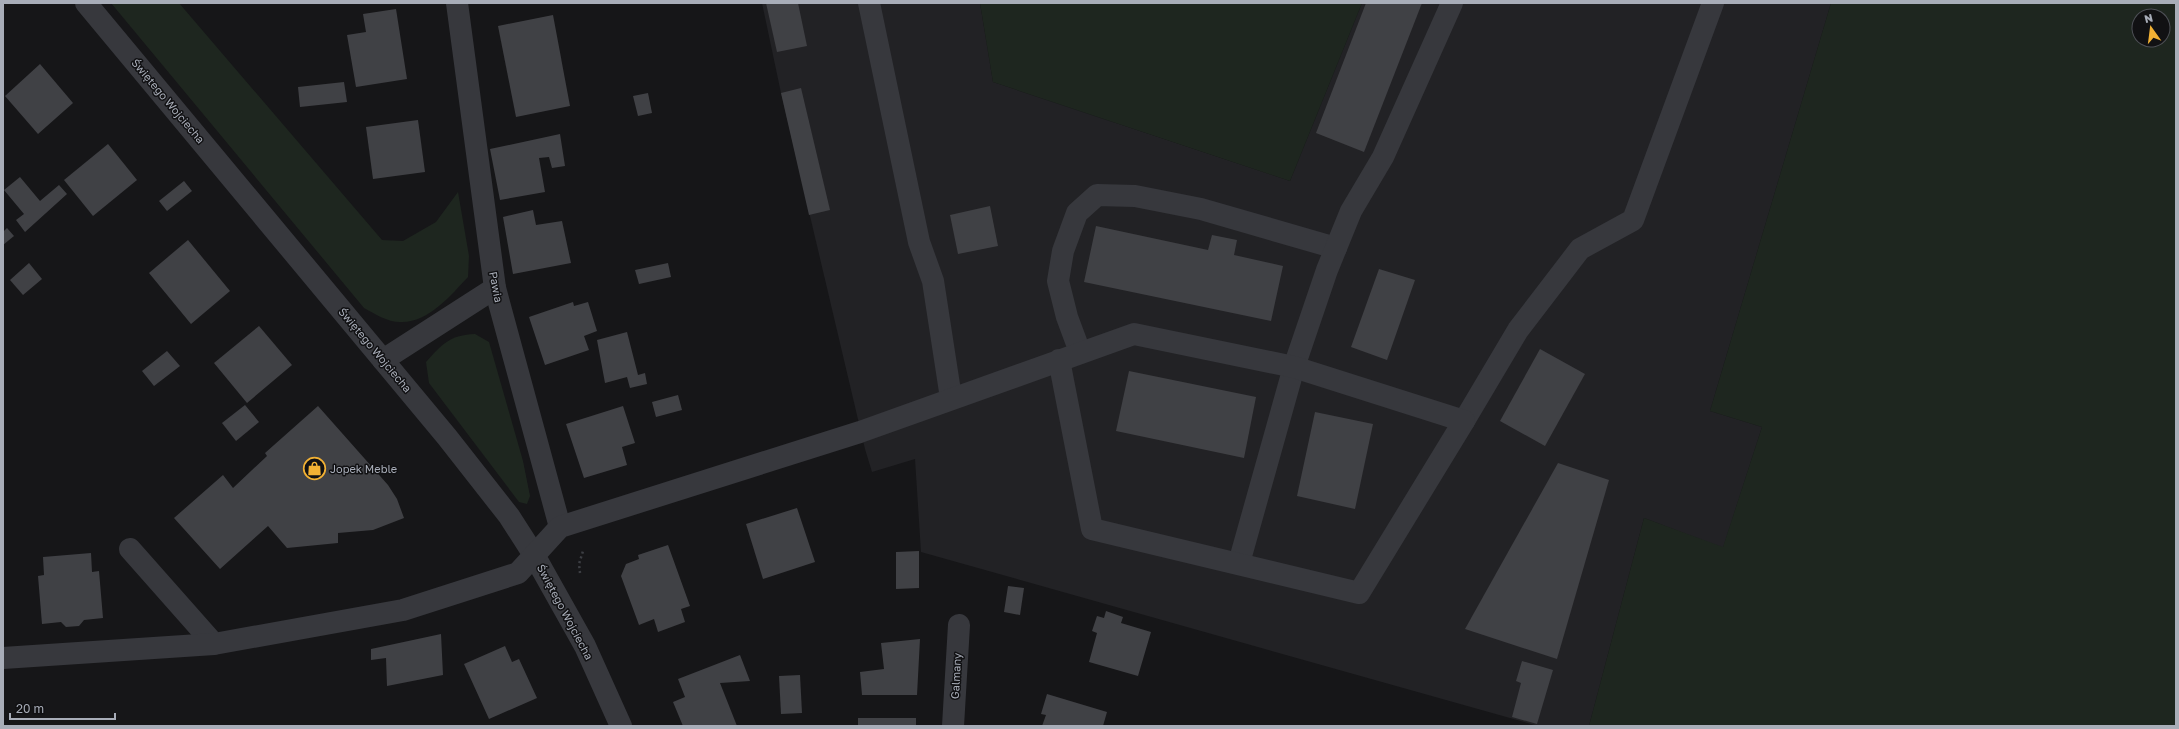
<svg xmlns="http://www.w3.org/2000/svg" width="2179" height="729" font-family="'Golos Text',sans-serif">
<rect width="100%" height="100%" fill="#161618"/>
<polygon fill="#222225" points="762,3 980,3 993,82 1290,181 1362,3 1831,3 1710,411 1762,427 1723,548 1644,518 1589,726 1538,726 921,552 915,459 872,472 865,449 781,93"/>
<g fill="#1e261f" fill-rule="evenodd">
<path d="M111 3H179L382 240 403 241 436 222 458 192 469 256 468 277C451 295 429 322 402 322 389 323 375 314 364 308Z"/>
<polygon points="980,3 1362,3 1290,181 993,82"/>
<path d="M1831 3H2176V726H1589L1644 518 1723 547 1762 427 1710 411ZM2139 16H2163V40H2139Z"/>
<path d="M475 334 489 342 523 461 530 496 527 504 519 502 429 383 426 362C442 344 450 335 475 334Z"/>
</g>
<g fill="#404145">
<polygon points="766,3 798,3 807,46 777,52"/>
<polygon points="1366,3 1422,3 1364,152 1316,133"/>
<polygon points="396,9 407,79 356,87 347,35 366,32 363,14"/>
<polygon points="553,15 570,106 516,117 498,26"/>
<polygon points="40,64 73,103 38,134 5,96"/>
<polygon points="344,82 347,102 300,107 298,87"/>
<polygon points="801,88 830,210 809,215 781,93"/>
<polygon points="648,93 652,113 638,116 633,96"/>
<polygon points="418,120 425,172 373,179 366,127"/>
<polygon points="560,134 565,166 552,168 549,157 539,158 545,192 500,200 490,149"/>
<polygon points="108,144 137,180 93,216 64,180"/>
<polygon points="20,177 40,201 59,185 67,194 25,232 16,220 24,214 4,190"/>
<polygon points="184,181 192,191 167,211 159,201"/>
<polygon points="990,206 998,246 958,254 950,215"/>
<polygon points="533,210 536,225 562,221 571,263 513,274 503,217"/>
<polygon points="1096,226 1208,250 1212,235 1237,240 1234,255 1283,266 1271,321 1084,282"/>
<polygon points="7,228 14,236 3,245 3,232"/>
<polygon points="188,240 230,291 191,324 149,273"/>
<polygon points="29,263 42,279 23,295 10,280"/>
<polygon points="668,263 671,277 639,284 635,270"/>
<polygon points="1379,269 1415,280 1387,360 1351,347"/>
<polygon points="573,302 574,306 588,302 597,331 584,336 589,350 545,365 529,317"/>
<polygon points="259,326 292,365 247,403 214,363"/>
<polygon points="627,332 638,375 645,373 647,384 630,388 627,377 605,383 597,340"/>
<polygon points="1540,349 1585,374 1545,446 1500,421"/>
<polygon points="167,351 180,366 154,386 142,371"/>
<polygon points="1129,371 1256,397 1244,458 1116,431"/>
<polygon points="678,395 682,410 656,417 652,402"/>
<polygon points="245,405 259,422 236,441 222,423"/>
<polygon points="318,406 388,485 397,499 404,518 373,530 338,533 338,543 287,548 268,526 220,569 174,518 223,475 233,488 267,456 265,453"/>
<polygon points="623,406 635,443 622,447 627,465 584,478 566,424"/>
<polygon points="1315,412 1373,424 1355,509 1297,496"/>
<polygon points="1558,463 1609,480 1557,659 1465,629"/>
<polygon points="797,508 815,562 763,579 746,524"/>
<polygon points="668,545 690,606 681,609 685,622 658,632 654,619 639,625 621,576 626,564 639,559 638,555"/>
<polygon points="919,551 919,588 896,589 896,552"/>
<polygon points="91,553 92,572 99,571 103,618 84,620 79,626 66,627 61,622 42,624 38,576 44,575 43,557"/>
<polygon points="1008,586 1024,588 1020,615 1004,612"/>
<polygon points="1106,611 1123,617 1121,623 1151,632 1138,676 1089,662 1097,633 1092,631 1097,616 1104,618"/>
<polygon points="441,634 443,675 387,686 386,658 371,660 371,649"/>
<polygon points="920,639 917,695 862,695 860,672 884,669 881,643"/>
<polygon points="505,646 512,662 519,659 537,698 489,719 464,664"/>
<polygon points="740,655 750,681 720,683 737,726 683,726 673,702 685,697 678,679"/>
<polygon points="1522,661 1553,670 1537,724 1512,717 1521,683 1516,681"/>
<polygon points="800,675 802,713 781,714 779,676"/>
<polygon points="1047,694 1107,712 1103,726 1042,726 1046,715 1041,714"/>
<rect x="858" y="718" width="58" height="8"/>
</g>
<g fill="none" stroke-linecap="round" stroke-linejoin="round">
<polyline stroke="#3d3f44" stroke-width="2.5" stroke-dasharray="2 3" stroke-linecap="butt" points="580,573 579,564 583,551"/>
<g stroke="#37383d" stroke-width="22">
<polyline points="86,3 447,437 509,516 534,555 585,646 621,726"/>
<polyline points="457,3 495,288 560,527"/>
<polyline points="869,3 919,242 933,281 951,398"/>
<polyline points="1080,352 1067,317 1058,281 1063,251 1077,213 1097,195 1135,196 1201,209 1336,248"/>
<polyline points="383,360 495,288"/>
<polyline points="1464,421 1518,330 1580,249 1633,220 1713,3"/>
<polyline points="130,549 214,644"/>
<polyline points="1239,563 1294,367 1327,270 1351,211 1383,157 1452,3"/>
<polyline points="3,658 214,644 403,610 518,573 560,527 860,432 1134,334 1294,367 1464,421 1359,593 1092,529 1059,360"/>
<polyline points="953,726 959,625"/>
</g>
</g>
<defs>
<symbol id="shop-ring" viewBox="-11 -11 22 22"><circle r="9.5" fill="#111113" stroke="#f2b134" stroke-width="1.5"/><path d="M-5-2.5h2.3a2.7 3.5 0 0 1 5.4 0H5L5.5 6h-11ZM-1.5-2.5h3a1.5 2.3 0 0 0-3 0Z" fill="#f2b134"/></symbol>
</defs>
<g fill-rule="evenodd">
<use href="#shop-ring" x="302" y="456" width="25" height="25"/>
</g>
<g text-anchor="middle" stroke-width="3" stroke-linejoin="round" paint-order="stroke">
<g font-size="11" fill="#a8adb8" stroke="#111113">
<text transform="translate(168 101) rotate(50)" y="4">Świętego Wojciecha</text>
<text transform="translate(496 287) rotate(79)" y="4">Pawia</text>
<text transform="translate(375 350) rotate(50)" y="4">Świętego Wojciecha</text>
<text transform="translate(565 612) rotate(62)" y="4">Świętego Wojciecha</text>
<text transform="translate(956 676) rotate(-87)" y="4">Galmany</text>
</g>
<g font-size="11" fill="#a8adb8" stroke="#111113" text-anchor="start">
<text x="330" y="473">Jopek Meble</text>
</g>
</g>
<rect width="2179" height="729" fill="none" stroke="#a8adb8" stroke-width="8"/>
<g transform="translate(2151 28) rotate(346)"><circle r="19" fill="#111113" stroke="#4d4f55"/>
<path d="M0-3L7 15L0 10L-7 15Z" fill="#f2b134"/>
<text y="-6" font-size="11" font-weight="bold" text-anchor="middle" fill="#a8adb8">N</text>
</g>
<path d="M10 713v6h105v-6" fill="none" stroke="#a8adb8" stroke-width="2"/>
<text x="16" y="713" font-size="12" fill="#a8adb8" stroke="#111113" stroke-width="3" paint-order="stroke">20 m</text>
</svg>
